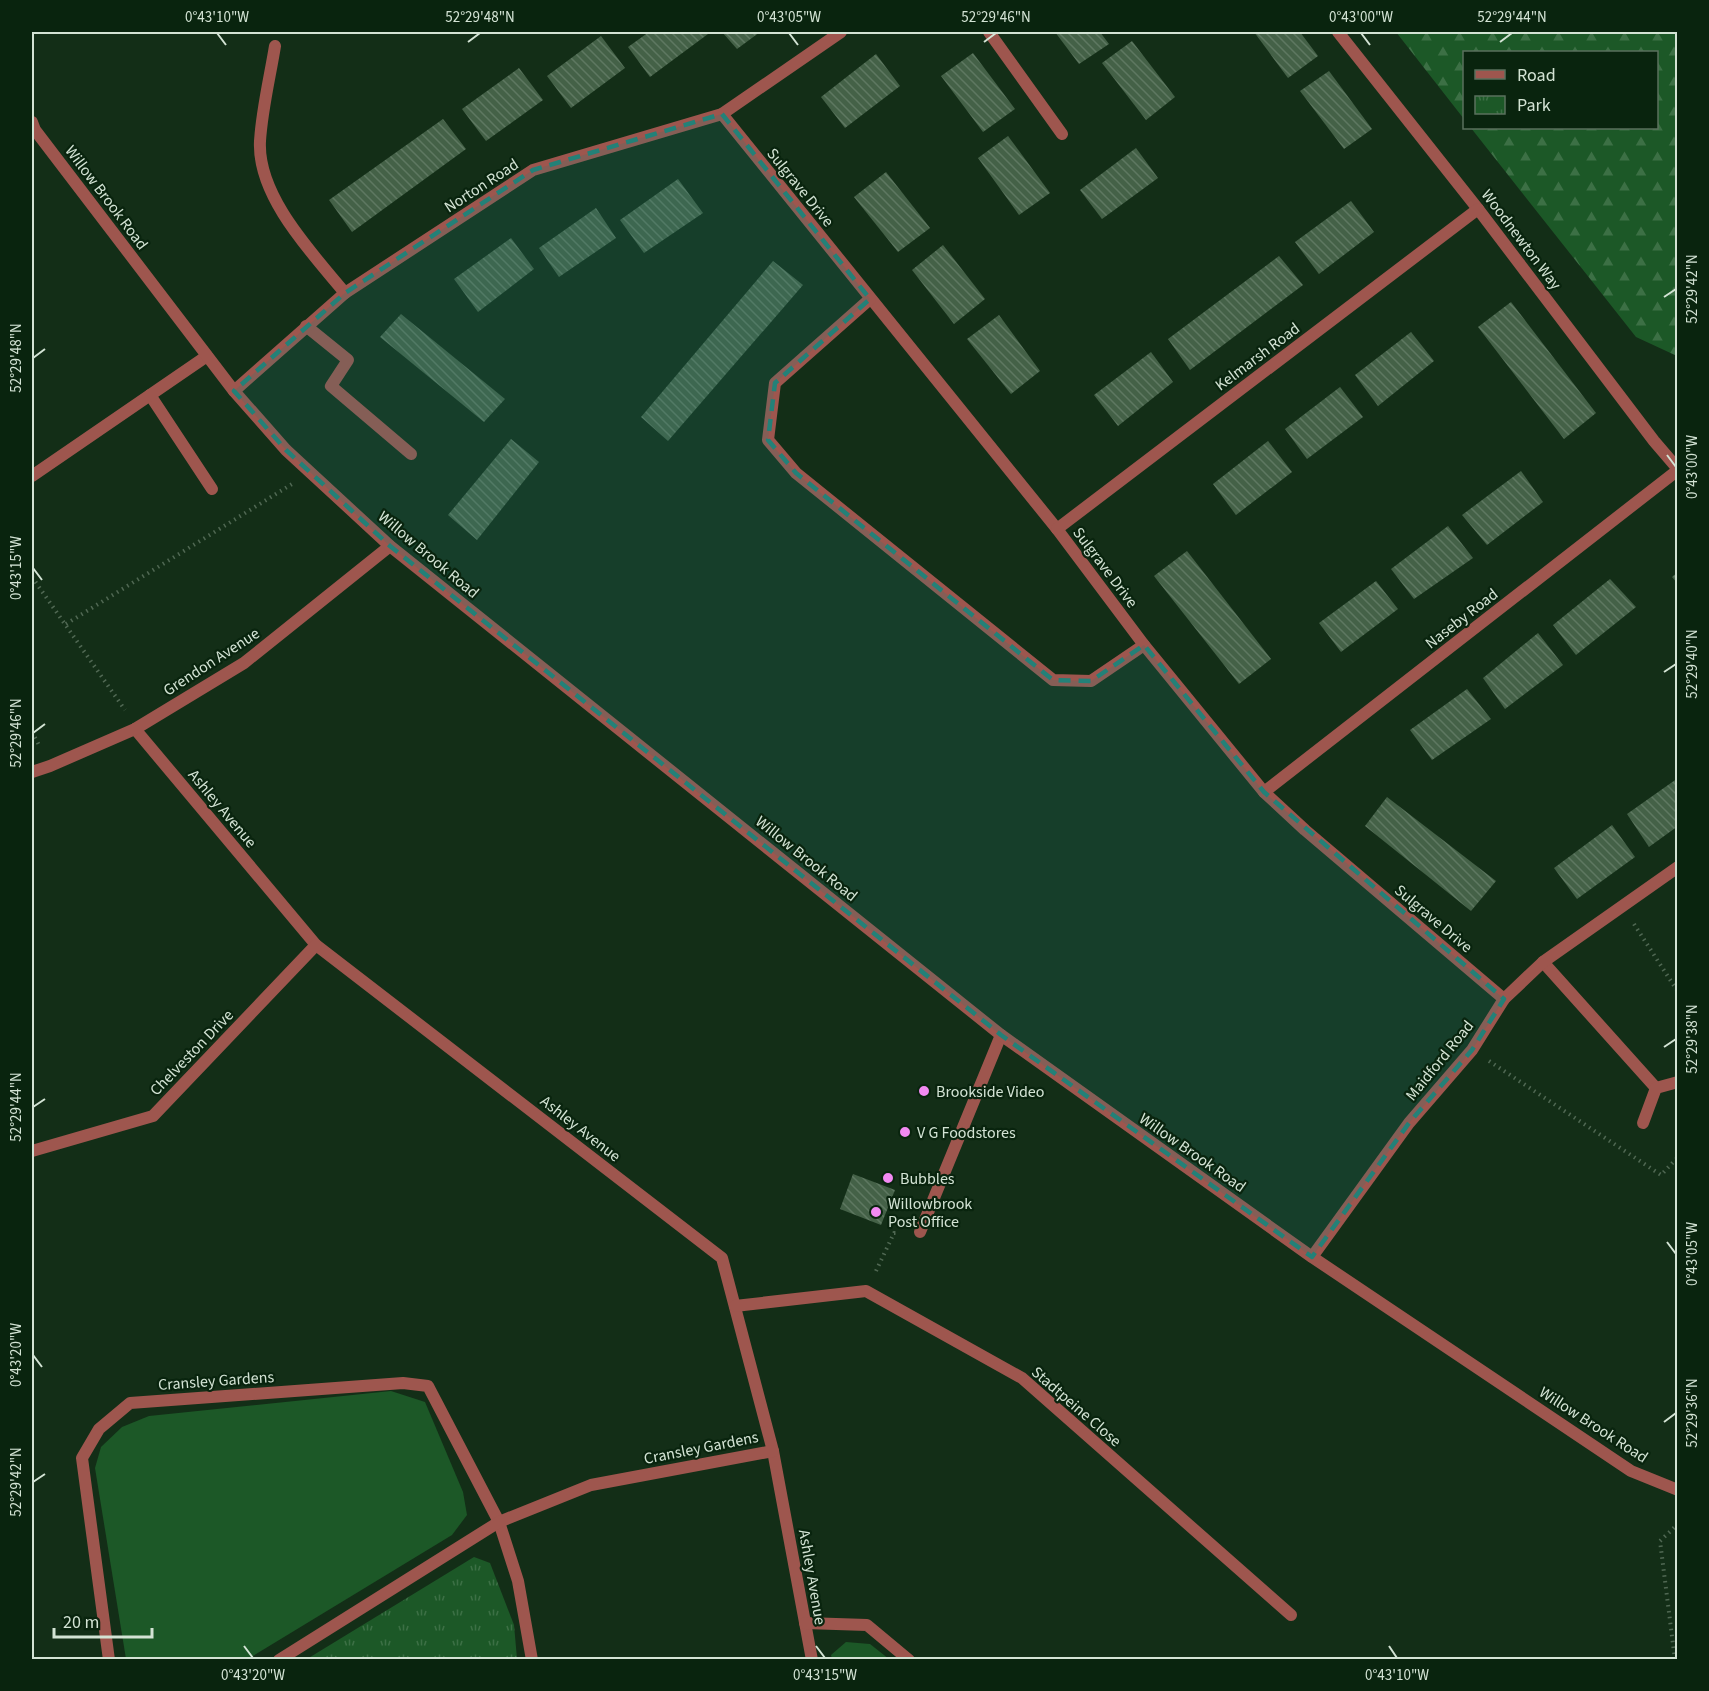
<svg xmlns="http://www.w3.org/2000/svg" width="1709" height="1691" font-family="'Source Sans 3',sans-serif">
<defs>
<pattern id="forest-firs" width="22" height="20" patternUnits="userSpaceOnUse" patternTransform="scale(1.5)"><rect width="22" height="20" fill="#1c5827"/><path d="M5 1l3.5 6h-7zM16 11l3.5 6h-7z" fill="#3c7045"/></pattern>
<pattern id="park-tufts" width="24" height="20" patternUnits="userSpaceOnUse" patternTransform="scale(1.5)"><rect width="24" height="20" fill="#1c5827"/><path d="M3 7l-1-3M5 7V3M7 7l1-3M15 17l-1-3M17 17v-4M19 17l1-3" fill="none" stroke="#3c7045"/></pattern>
<pattern id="building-back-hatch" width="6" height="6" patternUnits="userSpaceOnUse" patternTransform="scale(1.5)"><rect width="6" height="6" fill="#446147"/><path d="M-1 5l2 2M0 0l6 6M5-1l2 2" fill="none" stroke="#5e7861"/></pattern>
</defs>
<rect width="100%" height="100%" fill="#132e17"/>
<g fill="#1c5827">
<polygon points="391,1391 425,1402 463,1492 467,1515 452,1535 248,1659 126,1659 95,1468 101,1447 122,1427 149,1416"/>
<polygon points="846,1642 870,1644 889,1659 832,1659 831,1655"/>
</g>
<polygon fill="url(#forest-firs)" points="1396,32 1677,32 1677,356 1636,337 1471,128 1656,128 1656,52 1464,52 1464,119"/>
<polygon fill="url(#park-tufts)" points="474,1557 490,1563 514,1625 517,1659 307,1659"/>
<g fill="url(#building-back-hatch)">
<polygon points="649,32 706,32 708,34 650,77 628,47"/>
<polygon points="722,32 760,32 737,49"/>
<polygon points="1055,32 1100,32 1109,44 1079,64"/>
<polygon points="1254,32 1300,32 1318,56 1288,78"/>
<polygon points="601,36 625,68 571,108 547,76"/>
<polygon points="1132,41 1175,97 1146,120 1102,63"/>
<polygon points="973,53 1015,109 983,132 941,76"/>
<polygon points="876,54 900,86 845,128 821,97"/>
<polygon points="519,68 543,100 486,141 462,109"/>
<polygon points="1329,71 1372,129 1344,149 1300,91"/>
<polygon points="443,119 466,149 352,232 329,200"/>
<polygon points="1008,136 1050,193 1019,215 978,158"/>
<polygon points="1136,148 1158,178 1102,219 1080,190"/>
<polygon points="886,172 930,228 898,252 854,197"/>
<polygon points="678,179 703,213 644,253 620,220"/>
<polygon points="1351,201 1374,232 1319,274 1295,242"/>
<polygon points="596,208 616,238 559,277 539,248"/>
<polygon points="511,238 534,269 478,312 454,279"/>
<polygon points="943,245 985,299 954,324 912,270"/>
<polygon points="1279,256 1303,285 1190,370 1168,339"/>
<polygon points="773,261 803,285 668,441 641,417"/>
<polygon points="1511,302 1596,413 1564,439 1478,327"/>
<polygon points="401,314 505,399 484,422 380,337"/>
<polygon points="999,315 1040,371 1011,394 967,339"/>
<polygon points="1411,332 1434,361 1378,406 1355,375"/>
<polygon points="1151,352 1173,382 1118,426 1094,395"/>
<polygon points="1340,387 1363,417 1307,459 1285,429"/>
<polygon points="511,439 539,462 477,540 448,515"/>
<polygon points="1268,441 1292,472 1236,515 1213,484"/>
<polygon points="1521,471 1543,502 1487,545 1462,515"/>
<polygon points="1448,526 1473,558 1414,599 1391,569"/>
<polygon points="1187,551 1271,659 1239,684 1154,576"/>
<polygon points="1678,572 1678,584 1672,577"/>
<polygon points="1610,579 1636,607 1576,655 1553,625"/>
<polygon points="1376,581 1398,609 1341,652 1319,623"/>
<polygon points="1538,633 1563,665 1505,709 1483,678"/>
<polygon points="1467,689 1491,719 1432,760 1410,730"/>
<polygon points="1678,778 1678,826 1649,847 1627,814"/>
<polygon points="1387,797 1496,881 1471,911 1365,826"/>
<polygon points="1612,825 1635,857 1577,899 1554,868"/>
<polygon points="853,1174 895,1190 881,1225 840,1209"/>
</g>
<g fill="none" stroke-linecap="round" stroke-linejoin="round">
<g stroke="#506853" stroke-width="4" stroke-dasharray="1.5 4.5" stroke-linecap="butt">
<polyline points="32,577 125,710"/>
<polyline points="66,624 292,484"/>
<polyline points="32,732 40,747"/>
<polyline points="1634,924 1678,992"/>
<polyline points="1489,1061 1661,1175 1678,1157"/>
<polyline points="876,1271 894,1233 899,1233"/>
<polyline points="1675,1660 1660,1541 1678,1524"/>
</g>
<g stroke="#9e564e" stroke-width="12">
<path d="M275 46C270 77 262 109 260 141 257 196 312 253 345 293"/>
<polyline points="306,326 348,360 331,386 411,454"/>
<polyline points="150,395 212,489"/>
<polyline points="32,476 207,356"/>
</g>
<g stroke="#9e564e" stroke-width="12">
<polyline points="989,32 1062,134"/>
<polyline points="1338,32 1478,209 1654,441 1678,469"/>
<polyline points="722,114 1057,529 1144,645 1264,792 1305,830 1504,999"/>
<polyline points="870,299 775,383 768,440 796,473 1053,680 1091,681 1144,645"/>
<polyline points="234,391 345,293 533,170 722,114 841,32"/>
<polyline points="1057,529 1478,209"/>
<polyline points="135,729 316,945 722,1258 773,1451 812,1660"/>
<polyline points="32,772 50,766 135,729 244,663 390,546"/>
<polyline points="1264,792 1678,470"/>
<polyline points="1543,962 1656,1088"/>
<polyline points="1643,1123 1656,1088 1678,1082"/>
<polyline points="32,1151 153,1116 316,945"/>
<polyline points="920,1232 1001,1035"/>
<polyline points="1312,1257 1409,1123 1472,1050 1504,999 1543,962 1678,867"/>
<polyline points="735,1306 866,1291 1022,1378 1291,1615"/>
<polyline points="805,1623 867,1625 909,1660"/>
<polyline points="109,1660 82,1458 99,1429 130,1403 403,1383 428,1386 499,1522 518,1581 532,1660"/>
<polyline points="279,1660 499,1522 591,1485 773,1451"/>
</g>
<polyline stroke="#9e564e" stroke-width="12" points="32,122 35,130 234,391 286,450 390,546 1001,1035 1312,1257 1631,1471 1678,1490"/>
</g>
<path fill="#238178" fill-opacity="0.2" stroke="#238178" stroke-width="4.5" stroke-dasharray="12 8" stroke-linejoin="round" d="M722 114 870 299 775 383 768 440 796 473 1053 680 1091 681 1144 645 1264 792 1504 999 1472 1050 1409 1123 1312 1257 1001 1035 390 546 286 450 234 391 345 293 533 170Z"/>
<path fill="none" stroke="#d3e3d4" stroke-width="2" d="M217 33 226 45M789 33 798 45M1361 33 1370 45M468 42 480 33M984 42 996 33M1500 42 1512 33M1664 297 1676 289M33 358 45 349M1667 455 1676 467M33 568 42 580M1664 672 1676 664M33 733 45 724M1664 1047 1676 1039M33 1107 45 1099M1667 1242 1676 1254M33 1355 42 1367M1664 1422 1676 1413M33 1482 45 1474M244 1646 253 1658M816 1646 825 1658M1389 1646 1397 1658"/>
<g fill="#f28af2" stroke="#09240e" stroke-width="2">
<circle cx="924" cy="1091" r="6"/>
<circle cx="905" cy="1132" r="6"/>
<circle cx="888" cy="1178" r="6"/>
<circle cx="876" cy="1212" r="6"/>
</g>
<g text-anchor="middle" stroke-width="4.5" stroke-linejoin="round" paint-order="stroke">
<g font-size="16" fill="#d3e3d4" stroke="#09240e">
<text transform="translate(481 185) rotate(-33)" y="6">Norton Road</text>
<text transform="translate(801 187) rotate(51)" y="6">Sulgrave Drive</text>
<text transform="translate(107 197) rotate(53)" y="6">Willow Brook Road</text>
<text transform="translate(1522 239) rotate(53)" y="6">Woodnewton Way</text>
<text transform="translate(1257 356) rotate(-37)" y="6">Kelmarsh Road</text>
<text transform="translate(429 554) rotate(40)" y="6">Willow Brook Road</text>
<text transform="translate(1106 567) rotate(53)" y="6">Sulgrave Drive</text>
<text transform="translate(1461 618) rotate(-38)" y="6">Naseby Road</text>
<text transform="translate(211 661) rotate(-33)" y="6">Grendon Avenue</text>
<text transform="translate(223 808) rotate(50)" y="6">Ashley Avenue</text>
<text transform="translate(807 858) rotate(39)" y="6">Willow Brook Road</text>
<text transform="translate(1434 918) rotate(40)" y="6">Sulgrave Drive</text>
<text transform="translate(191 1052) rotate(-46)" y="6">Chelveston Drive</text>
<text transform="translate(1439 1060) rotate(-51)" y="6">Maidford Road</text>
<text transform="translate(581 1128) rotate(38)" y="6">Ashley Avenue</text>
<text transform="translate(1193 1152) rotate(35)" y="6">Willow Brook Road</text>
<text transform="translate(216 1380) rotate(-4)" y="6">Cransley Gardens</text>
<text transform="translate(1077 1406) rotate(41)" y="6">Stadtpeine Close</text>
<text transform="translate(1594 1424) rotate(33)" y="6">Willow Brook Road</text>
<text transform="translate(701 1447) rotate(-11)" y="6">Cransley Gardens</text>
<text transform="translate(813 1577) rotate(80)" y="6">Ashley Avenue</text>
</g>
<g font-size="16" fill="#d3e3d4" stroke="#09240e" text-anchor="start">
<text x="936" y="1097">Brookside Video</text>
<text x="917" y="1138">V G Foodstores</text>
<text x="900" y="1184">Bubbles</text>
<text x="888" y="1209">Willowbrook<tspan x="888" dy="18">Post Office</tspan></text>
</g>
</g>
<rect width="1709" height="1691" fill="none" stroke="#09240e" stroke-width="66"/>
<rect x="1463" y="51" width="195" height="78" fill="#09240e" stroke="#5a705d" stroke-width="1.5"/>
<rect x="1475" y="70" width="30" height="9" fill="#9e564e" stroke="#5a705d" stroke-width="1.5"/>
<text x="1517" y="81" font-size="18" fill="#d3e3d4">Road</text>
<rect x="1475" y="96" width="30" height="18" fill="url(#park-tufts)" stroke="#5a705d" stroke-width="1.5"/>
<text x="1517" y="111" font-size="18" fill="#d3e3d4">Park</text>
<path d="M54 1628v9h98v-9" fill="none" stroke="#d3e3d4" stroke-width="3"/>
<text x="63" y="1628" font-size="18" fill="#d3e3d4" stroke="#09240e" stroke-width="4.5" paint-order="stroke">20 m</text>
<rect x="33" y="33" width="1643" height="1625" fill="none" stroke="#d3e3d4" stroke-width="2"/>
<g font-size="15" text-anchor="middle" fill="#d3e3d4">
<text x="217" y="22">0°43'10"W</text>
<text x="480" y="22">52°29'48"N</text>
<text x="789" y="22">0°43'05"W</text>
<text x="996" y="22">52°29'46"N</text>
<text x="1361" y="22">0°43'00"W</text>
<text x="1512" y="22">52°29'44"N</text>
<text transform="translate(1692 289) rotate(-90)" y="5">52°29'42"N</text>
<text transform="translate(16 358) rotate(-90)" y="5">52°29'48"N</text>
<text transform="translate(1692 467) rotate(-90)" y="5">0°43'00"W</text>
<text transform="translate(16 568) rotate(-90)" y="5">0°43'15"W</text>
<text transform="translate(1692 664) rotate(-90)" y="5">52°29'40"N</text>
<text transform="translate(16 733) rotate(-90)" y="5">52°29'46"N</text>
<text transform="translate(1692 1039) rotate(-90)" y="5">52°29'38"N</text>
<text transform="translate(16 1107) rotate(-90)" y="5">52°29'44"N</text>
<text transform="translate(1692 1254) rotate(-90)" y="5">0°43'05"W</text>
<text transform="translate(16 1355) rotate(-90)" y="5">0°43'20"W</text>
<text transform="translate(1692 1413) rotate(-90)" y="5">52°29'36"N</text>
<text transform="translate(16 1482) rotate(-90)" y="5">52°29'42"N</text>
<text x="253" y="1680">0°43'20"W</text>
<text x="825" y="1680">0°43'15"W</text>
<text x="1397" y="1680">0°43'10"W</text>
</g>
</svg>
